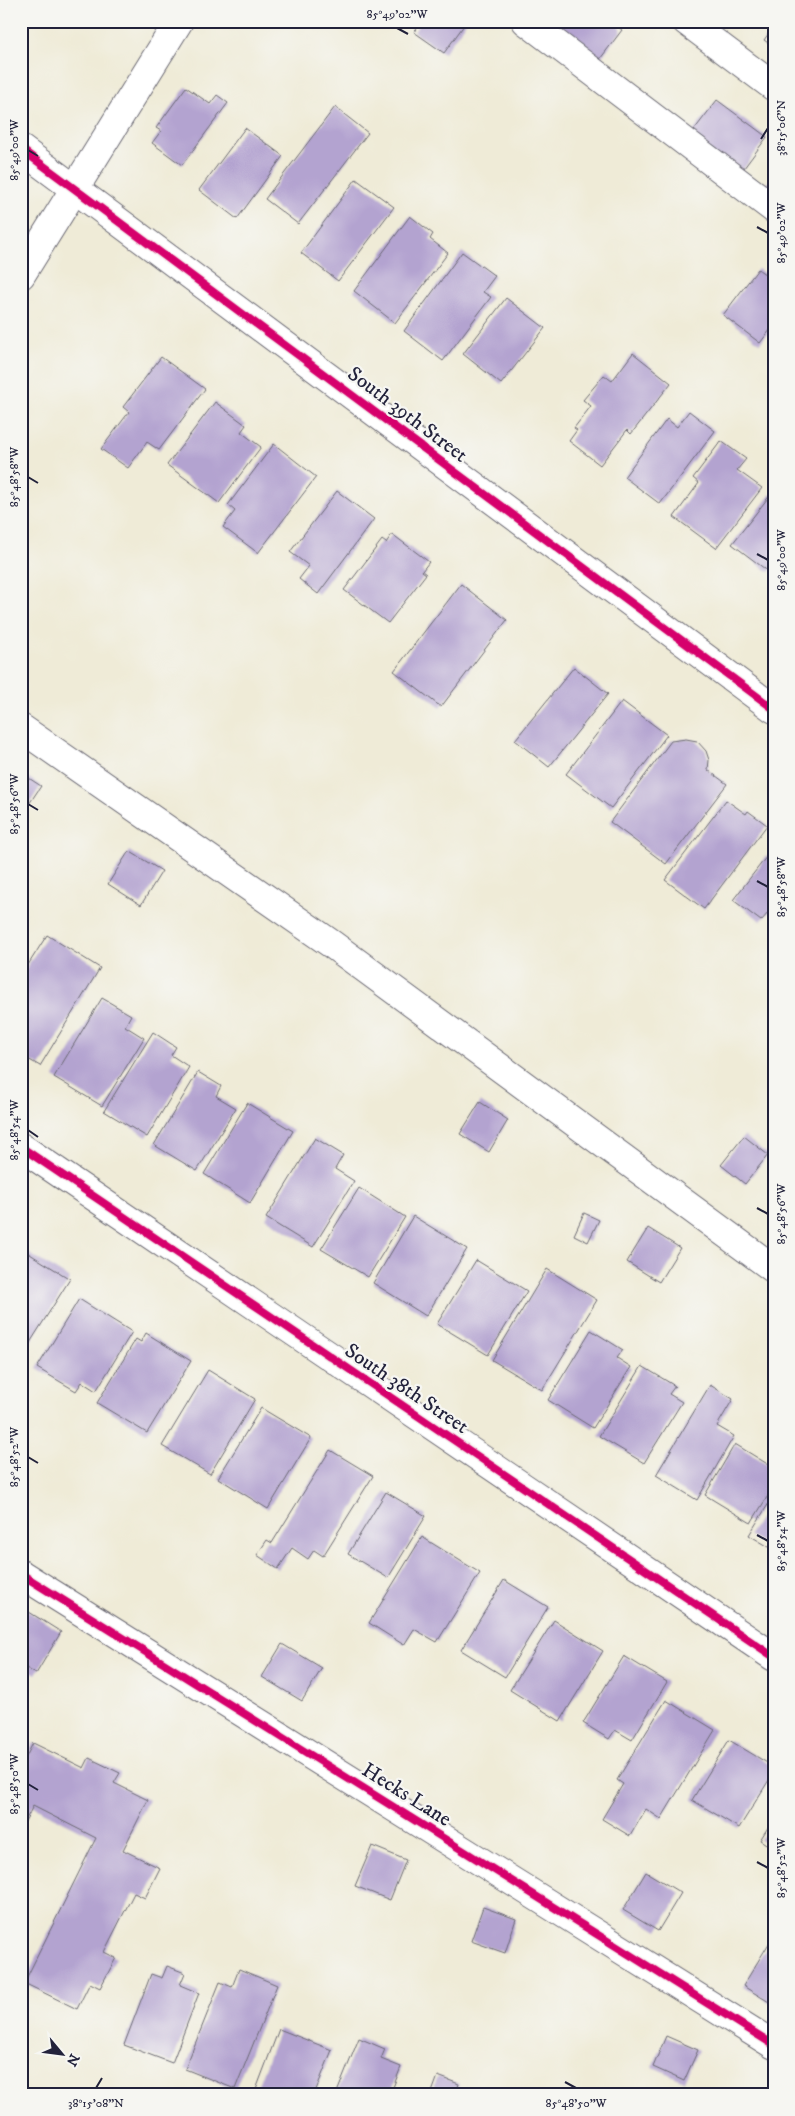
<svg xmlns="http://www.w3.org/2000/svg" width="795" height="2116" font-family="'IM FELL DW Pica',serif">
<rect width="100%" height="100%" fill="#f6f6f2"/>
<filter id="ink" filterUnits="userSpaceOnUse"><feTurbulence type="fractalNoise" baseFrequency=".02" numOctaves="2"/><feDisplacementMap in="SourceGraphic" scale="10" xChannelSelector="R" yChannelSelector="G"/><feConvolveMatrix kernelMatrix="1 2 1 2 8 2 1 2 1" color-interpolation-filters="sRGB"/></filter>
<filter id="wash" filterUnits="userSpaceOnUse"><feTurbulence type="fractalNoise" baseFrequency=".0096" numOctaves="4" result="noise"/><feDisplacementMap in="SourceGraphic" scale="20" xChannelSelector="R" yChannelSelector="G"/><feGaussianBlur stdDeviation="1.12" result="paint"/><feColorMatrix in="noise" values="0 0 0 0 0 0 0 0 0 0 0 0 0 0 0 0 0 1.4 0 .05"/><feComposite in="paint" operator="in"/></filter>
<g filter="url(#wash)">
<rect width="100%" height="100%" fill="#efebd7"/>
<g id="blocks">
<g fill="#b3a3d0">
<polygon points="421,21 467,21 444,53 414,32"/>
<polygon points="553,21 611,21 622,30 594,67 544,33"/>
<polygon points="774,26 774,47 764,40"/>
<polygon points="186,87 210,104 217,95 228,103 182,165 152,143 161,131 156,128"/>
<polygon points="717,100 767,137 738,176 688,138"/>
<polygon points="335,107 368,133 298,224 265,199"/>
<polygon points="245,128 283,156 237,219 199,190"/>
<polygon points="774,174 774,203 760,193"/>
<polygon points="356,179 394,207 338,281 301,253"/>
<polygon points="410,216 433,234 430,239 448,253 395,323 354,291"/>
<polygon points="462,252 495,276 483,292 491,297 443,361 404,331"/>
<polygon points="758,269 774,281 774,325 760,343 723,315"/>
<polygon points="506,298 545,328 501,384 463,354"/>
<polygon points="633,353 671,383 631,434 627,430 600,465 569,441 577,430 574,428 591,406 583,400 604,375 612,381"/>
<polygon points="161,357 205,389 159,450 147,442 128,468 101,449 129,412 123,407"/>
<polygon points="215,402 246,425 241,432 261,447 219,503 167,465"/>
<polygon points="689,411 715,431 660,504 624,477 667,419 677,427"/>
<polygon points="721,441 746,459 737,470 762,488 716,548 674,517 699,483 693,478"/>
<polygon points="274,444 316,477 258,553 223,527 235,511 228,505"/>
<polygon points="337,491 374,519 318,594 299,579 309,566 290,552"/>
<polygon points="771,494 774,496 774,566 769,572 732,544"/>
<polygon points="392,534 429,562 422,571 426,574 388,623 344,590 382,540 386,543"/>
<polygon points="461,584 507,620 441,707 394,671"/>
<polygon points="574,667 608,694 549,767 515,740"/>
<polygon points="622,701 667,735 611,808 566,774"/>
<polygon points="686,739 697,741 706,751 709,760 708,770 727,784 666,864 610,822 671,741"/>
<polygon points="21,773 41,786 21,816"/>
<polygon points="726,800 746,814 748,811 767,825 704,909 665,880"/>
<polygon points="774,847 774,916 769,912 761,921 733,900"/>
<polygon points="129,851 162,871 141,905 108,884"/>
<polygon points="47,935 100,968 40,1066 21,1055 21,976"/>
<polygon points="102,998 131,1015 125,1026 144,1038 102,1106 54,1077"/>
<polygon points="153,1032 176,1047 171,1055 189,1067 147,1137 104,1111"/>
<polygon points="198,1072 221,1086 216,1096 236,1108 197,1171 154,1145"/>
<polygon points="480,1102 508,1120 489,1152 460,1134"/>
<polygon points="247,1103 293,1131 250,1203 204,1174"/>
<polygon points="744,1136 768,1155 745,1184 721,1165"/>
<polygon points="315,1138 343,1155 335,1169 354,1181 313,1247 266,1218"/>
<polygon points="359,1188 405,1217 368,1277 321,1249"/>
<polygon points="584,1213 599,1220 588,1242 574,1235"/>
<polygon points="413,1216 467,1249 426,1316 373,1283"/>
<polygon points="648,1228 680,1248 659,1282 627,1262"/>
<polygon points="25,1251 70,1279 21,1357 21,1258"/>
<polygon points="476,1260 527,1291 488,1355 437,1324"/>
<polygon points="547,1269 597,1300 542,1390 492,1360"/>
<polygon points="79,1299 132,1332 96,1391 82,1382 76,1391 37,1368"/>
<polygon points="591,1330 623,1350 617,1358 631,1367 593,1428 548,1400"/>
<polygon points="146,1333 191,1361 147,1433 97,1403 136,1339 141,1342"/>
<polygon points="642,1366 675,1386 669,1394 682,1402 644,1463 599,1436"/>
<polygon points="208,1370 255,1399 210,1474 162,1446"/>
<polygon points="710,1385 733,1399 717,1426 734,1436 697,1500 656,1475"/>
<polygon points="261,1408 311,1438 268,1509 218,1478"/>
<polygon points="735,1444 774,1468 774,1486 751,1523 705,1495"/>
<polygon points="330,1450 373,1476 323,1556 314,1550 308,1559 292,1548 278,1569 257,1555 267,1540 272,1543"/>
<polygon points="386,1492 426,1516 388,1578 348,1554"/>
<polygon points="774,1495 774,1550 749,1535"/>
<polygon points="422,1537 480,1573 437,1642 414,1629 404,1645 369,1623"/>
<polygon points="504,1580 548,1607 505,1677 461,1650"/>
<polygon points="21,1607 61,1632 36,1674 21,1665"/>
<polygon points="554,1620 603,1651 560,1721 510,1690"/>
<polygon points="282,1644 322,1668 302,1701 262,1677"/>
<polygon points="624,1656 667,1682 632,1740 615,1730 609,1739 583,1723"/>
<polygon points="666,1700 715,1730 661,1819 646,1809 630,1836 602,1819 623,1784 617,1780"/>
<polygon points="729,1740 774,1767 774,1772 739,1828 692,1800"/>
<polygon points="33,1743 84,1768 89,1758 120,1773 114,1783 148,1800 123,1850 160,1868 145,1898 134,1893 104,1952 116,1958 100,1988 90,1983 77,2009 24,1983 96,1838 33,1806 21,1829 21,1767"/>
<polygon points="774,1818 774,1849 760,1840"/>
<polygon points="372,1846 406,1860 390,1900 355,1886"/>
<polygon points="646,1872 681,1893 658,1931 623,1910"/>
<polygon points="483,1907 516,1919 505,1953 471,1941"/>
<polygon points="771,1940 774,1942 774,2005 743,1986"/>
<polygon points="167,1966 185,1973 180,1985 199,1993 172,2063 124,2045 151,1974 162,1978"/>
<polygon points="239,1969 277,1985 235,2089 185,2069 220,1982 232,1987"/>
<polygon points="279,2029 332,2050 314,2095 254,2095"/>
<polygon points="666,2036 698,2050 684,2081 653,2067"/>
<polygon points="359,2038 385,2049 381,2059 401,2067 390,2095 336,2095"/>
<polygon points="438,2076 459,2084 455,2095 431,2095"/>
</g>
</g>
</g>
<g filter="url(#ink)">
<use href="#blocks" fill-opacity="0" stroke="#6a6872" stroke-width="1"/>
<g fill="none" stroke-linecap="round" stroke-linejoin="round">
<defs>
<g id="minor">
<polyline points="526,21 774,209"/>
<polyline points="686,21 774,87"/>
<polyline points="21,149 774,709"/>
<polyline points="21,275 179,21"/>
<polyline points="21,728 333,945 774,1269"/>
<polyline points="21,1147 774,1657"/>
<polyline points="21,1574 774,2045"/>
</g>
</defs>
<use href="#minor" stroke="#6a6872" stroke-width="30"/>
<use href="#minor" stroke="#fff" stroke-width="28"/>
<defs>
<g id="cycleway">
<polyline points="21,149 774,709"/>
<polyline points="21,1147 774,1657"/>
<polyline points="21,1574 774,2045"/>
</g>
</defs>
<use href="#cycleway" stroke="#f6f6f2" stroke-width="11"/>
<use href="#cycleway" stroke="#d6006c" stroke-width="8"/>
</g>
</g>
<path fill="none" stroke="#22223b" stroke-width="2" d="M397 28 408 34M761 139 768 128M28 150 38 156M757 227 768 233M28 477 38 483M757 554 768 560M28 804 38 810M757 881 768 887M28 1130 38 1137M757 1208 768 1214M28 1457 38 1463M757 1535 768 1541M28 1784 38 1790M757 1862 768 1868M565 2082 576 2088M96 2088 102 2078"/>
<g text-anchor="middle" stroke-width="4.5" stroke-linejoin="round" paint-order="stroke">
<g font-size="21" fill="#22223b" stroke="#f6f6f2">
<text transform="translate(408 414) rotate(37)" y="7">South 39th Street</text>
<text transform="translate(407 1388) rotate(34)" y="7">South 38th Street</text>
<text transform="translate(407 1794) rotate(32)" y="7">Hecks Lane</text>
</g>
</g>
<rect width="795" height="2116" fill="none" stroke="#f6f6f2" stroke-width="55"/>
<g transform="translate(62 2054) rotate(119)" stroke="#f6f6f2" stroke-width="4" paint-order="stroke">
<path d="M0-4L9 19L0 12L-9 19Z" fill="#22223b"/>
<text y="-8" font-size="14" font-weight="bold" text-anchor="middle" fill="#22223b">N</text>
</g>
<rect x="28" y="28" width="740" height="2060" fill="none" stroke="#22223b" stroke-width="2"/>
<g font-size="12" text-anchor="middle" fill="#22223b">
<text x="397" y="18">85°49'02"W</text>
<text transform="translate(781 128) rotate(-90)" y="4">38°15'06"N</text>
<text transform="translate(14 150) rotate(-90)" y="4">85°49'00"W</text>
<text transform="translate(781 233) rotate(-90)" y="4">85°49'02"W</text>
<text transform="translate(14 477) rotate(-90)" y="4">85°48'58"W</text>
<text transform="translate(781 560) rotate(-90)" y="4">85°49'00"W</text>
<text transform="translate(14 804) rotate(-90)" y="4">85°48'56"W</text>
<text transform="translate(781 887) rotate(-90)" y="4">85°48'58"W</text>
<text transform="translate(14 1130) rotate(-90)" y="4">85°48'54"W</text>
<text transform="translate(781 1214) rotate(-90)" y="4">85°48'56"W</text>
<text transform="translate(14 1457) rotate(-90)" y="4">85°48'52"W</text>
<text transform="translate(781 1541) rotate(-90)" y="4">85°48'54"W</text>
<text transform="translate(14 1784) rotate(-90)" y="4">85°48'50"W</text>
<text transform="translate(781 1868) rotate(-90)" y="4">85°48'52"W</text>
<text x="96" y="2107">38°15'08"N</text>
<text x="576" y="2107">85°48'50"W</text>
</g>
</svg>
